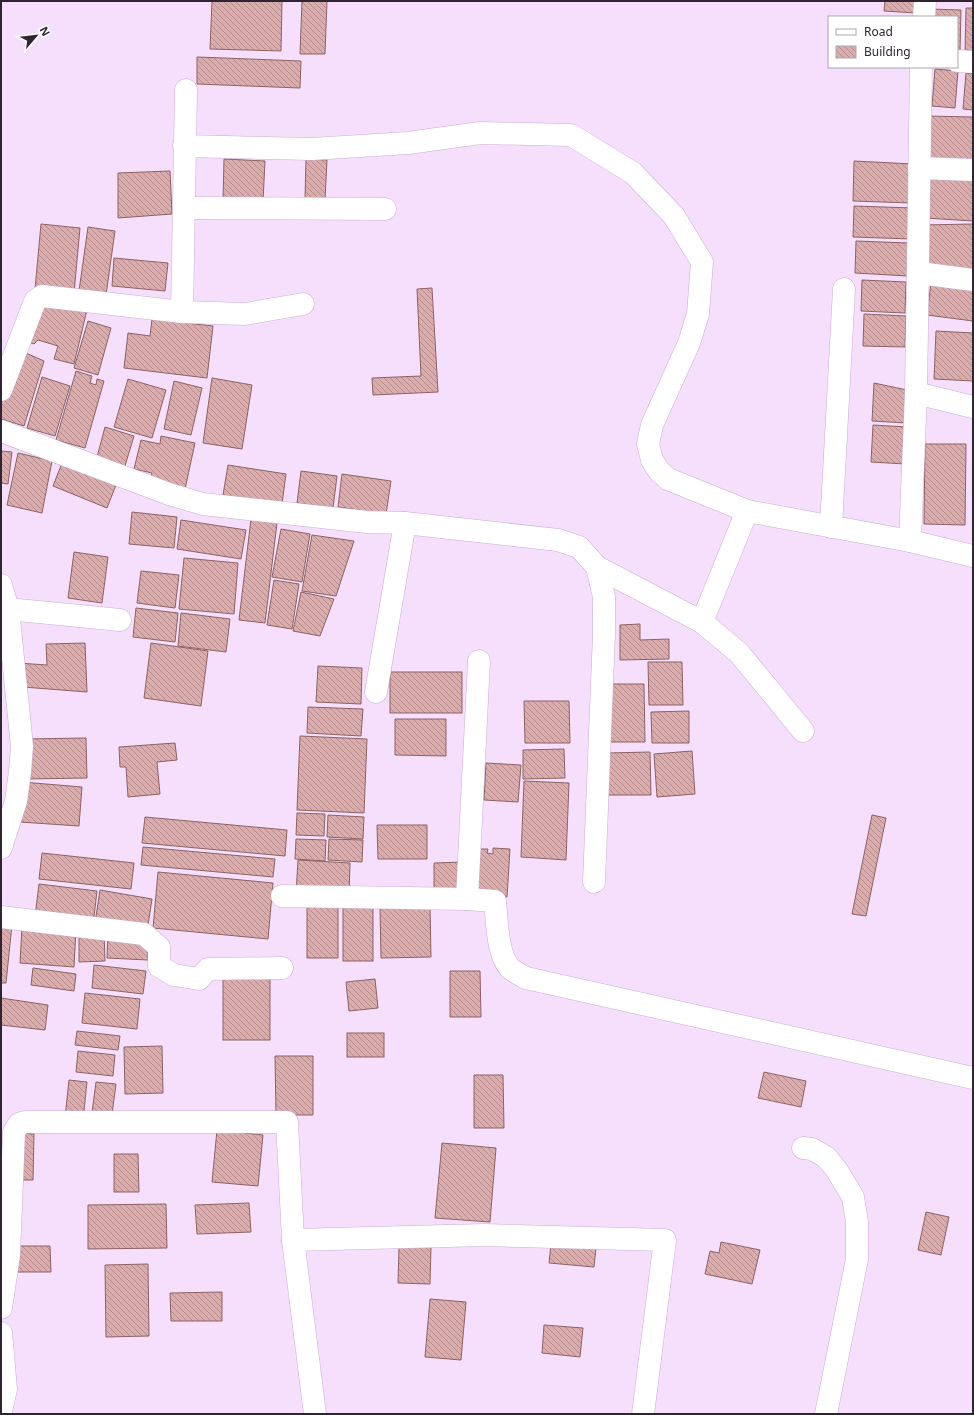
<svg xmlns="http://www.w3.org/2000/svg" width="974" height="1415" font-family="'Noto Sans',sans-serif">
<defs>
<pattern id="building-back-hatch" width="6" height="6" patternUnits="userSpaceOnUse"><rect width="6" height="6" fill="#dcacac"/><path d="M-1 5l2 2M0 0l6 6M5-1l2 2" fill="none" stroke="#b38c8d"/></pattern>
</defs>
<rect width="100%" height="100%" fill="#f5dffc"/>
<g fill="url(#building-back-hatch)" stroke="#8d6263">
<polygon points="212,1 282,1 281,51 210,49"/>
<polygon points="302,1 327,1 325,54 300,54"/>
<polygon points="885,1 917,1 916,13 884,11"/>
<polygon points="966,8 973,8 973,53 965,53"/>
<polygon points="930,9 961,10 960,52 957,52 957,17 930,17"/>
<polygon points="197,57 301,61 300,88 197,84"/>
<polygon points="935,69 958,71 955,108 932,106"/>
<polygon points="966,73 973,74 973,110 963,109"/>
<polygon points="927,116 973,117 973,161 926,160"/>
<polygon points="224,159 265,161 263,202 223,200"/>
<polygon points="306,159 327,160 325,200 305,199"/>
<polygon points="854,161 913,164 911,203 853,201"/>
<polygon points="170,171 172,214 118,218 118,173"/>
<polygon points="927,173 973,175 973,221 925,218"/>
<polygon points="854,206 914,208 912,239 853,237"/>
<polygon points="41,224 80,228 74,293 35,289"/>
<polygon points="973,224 973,269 924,271 922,225"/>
<polygon points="88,227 115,231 106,295 79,291"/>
<polygon points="856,241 909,243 908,276 855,273"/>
<polygon points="114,258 168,263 165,291 112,286"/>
<polygon points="862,280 906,282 905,313 861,311"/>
<polygon points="931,283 973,288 973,321 927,315"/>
<polygon points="432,288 438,392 373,395 372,378 421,376 417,289"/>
<polygon points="43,303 87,310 74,364 54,359 58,346 38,340 34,344 24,340"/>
<polygon points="864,314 906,316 905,347 863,346"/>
<polygon points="152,319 213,326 207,378 124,368 128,333 150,336"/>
<polygon points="88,321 111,328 98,375 74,368"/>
<polygon points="936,331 973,333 973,381 934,379"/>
<polygon points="19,350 44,361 24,426 1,419 1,399"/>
<polygon points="76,371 92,376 90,383 96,385 97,379 104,381 85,448 56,440"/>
<polygon points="42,377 70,386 55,436 27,428"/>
<polygon points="212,378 252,385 242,449 203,443"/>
<polygon points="128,379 166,390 152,438 114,427"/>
<polygon points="174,381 202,388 191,435 164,429"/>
<polygon points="874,383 907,390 906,423 872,421"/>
<polygon points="873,425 907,427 905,464 871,462"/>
<polygon points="105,427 134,436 124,469 96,461"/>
<polygon points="161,436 195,443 185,489 150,481 152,473 134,469 141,440 160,444"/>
<polygon points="925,444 966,444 965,525 924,524"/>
<polygon points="1,451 12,452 8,484 1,483"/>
<polygon points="18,453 52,461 42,513 7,505"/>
<polygon points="62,463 116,485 107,508 53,486"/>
<polygon points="228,465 286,474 282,504 223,495"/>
<polygon points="301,471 337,476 333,508 297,503"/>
<polygon points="342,474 391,481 386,514 338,507"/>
<polygon points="132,512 177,517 174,548 129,544"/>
<polygon points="251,519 277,523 265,623 239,620"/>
<polygon points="181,520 246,530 241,559 177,549"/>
<polygon points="281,529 310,534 302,582 272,577"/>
<polygon points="312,535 354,541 336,596 302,591"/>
<polygon points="74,552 108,557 102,603 68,598"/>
<polygon points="184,558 238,563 234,614 179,609"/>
<polygon points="141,571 179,575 175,608 137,603"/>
<polygon points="274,580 299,584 292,629 267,625"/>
<polygon points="301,592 334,599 320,636 293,631"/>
<polygon points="136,608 178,613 175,642 133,637"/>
<polygon points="181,613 230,619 226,652 178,646"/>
<polygon points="640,624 640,640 669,639 669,659 620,660 620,625"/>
<polygon points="85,643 87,692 23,687 18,663 47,665 46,644"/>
<polygon points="151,643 208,651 201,706 144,698"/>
<polygon points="648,662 682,662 683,705 649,705"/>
<polygon points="318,666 362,668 361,704 316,702"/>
<rect x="390" y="672" width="72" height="41"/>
<polygon points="610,684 644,684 645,742 610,742"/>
<polygon points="524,701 569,701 570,743 525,743"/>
<polygon points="308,707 363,709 361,736 307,733"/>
<polygon points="689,711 689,743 652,743 651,712"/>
<polygon points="395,719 446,719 446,756 395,755"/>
<polygon points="300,736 367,739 364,813 297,810"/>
<polygon points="86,738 87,778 26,779 25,739"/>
<polygon points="175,743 177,760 157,762 160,794 128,797 126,767 120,767 119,747"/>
<polygon points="564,749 565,778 523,779 523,750"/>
<polygon points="692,751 695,794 657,797 654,754"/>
<polygon points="650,752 651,795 607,795 607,753"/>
<polygon points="486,763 521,765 518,802 484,800"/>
<polygon points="524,781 569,783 566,860 521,857"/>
<polygon points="22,782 82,787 79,826 20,822"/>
<polygon points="297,813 325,814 324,836 296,835"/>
<polygon points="328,815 364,817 363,839 327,837"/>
<polygon points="872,815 886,818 866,916 852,914"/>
<polygon points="145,817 287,830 285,856 142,843"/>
<polygon points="377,825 427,825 427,859 378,859"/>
<polygon points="296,839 326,840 325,861 295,859"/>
<polygon points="329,839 363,840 362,862 328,860"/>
<polygon points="143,847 275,859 273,877 141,865"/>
<polygon points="493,848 510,849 507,897 472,894 473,849 488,849 487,853 493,854"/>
<polygon points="42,853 134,863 131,889 39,879"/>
<polygon points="298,860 350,863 349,896 296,894"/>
<polygon points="463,862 463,897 434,897 434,863"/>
<polygon points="158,872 273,883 268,939 153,928"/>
<polygon points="39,884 97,891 93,925 35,917"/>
<polygon points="100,890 152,899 147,932 95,923"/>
<polygon points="338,903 338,958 307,958 307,904"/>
<rect x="343" y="904" width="30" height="57"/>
<polygon points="380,907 430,907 431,957 381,958"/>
<polygon points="1,924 12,925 6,983 1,983"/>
<polygon points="22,926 76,929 74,967 20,963"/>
<polygon points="79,929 104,930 105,961 79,962"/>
<polygon points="108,933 146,938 148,960 107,958"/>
<polygon points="94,965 146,971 143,994 92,988"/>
<polygon points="33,968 76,974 74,991 31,985"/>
<rect x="223" y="969" width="47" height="71"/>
<polygon points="450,971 480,971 481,1017 450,1017"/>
<polygon points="375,979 378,1008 349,1011 346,982"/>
<polygon points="85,993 140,999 137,1029 82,1023"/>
<polygon points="1,998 48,1005 45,1030 1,1025"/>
<polygon points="77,1031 120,1036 118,1050 75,1045"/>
<rect x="347" y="1033" width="37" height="24"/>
<polygon points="162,1046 163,1093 125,1094 124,1047"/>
<polygon points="78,1051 115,1055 113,1076 76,1072"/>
<polygon points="275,1056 313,1056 313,1115 276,1115"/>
<polygon points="764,1072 806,1081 801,1107 758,1098"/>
<polygon points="474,1075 503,1075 504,1128 474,1128"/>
<polygon points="69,1080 87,1082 83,1120 65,1118"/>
<polygon points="96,1082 116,1084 111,1122 91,1120"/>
<polygon points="217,1130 263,1135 258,1186 212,1182"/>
<polygon points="17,1133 34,1134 33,1180 15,1180"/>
<polygon points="442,1143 496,1148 490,1222 435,1218"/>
<polygon points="114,1154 138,1154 139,1192 114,1192"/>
<polygon points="249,1203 251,1232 197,1234 195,1205"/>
<polygon points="166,1204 167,1248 88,1249 88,1205"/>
<polygon points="926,1212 949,1217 941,1255 918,1250"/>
<polygon points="721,1242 760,1250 752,1284 705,1274 710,1251 719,1253"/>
<polygon points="551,1244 596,1248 594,1267 549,1263"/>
<polygon points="15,1246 50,1246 51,1272 16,1272"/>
<polygon points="399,1247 431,1247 430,1284 398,1283"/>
<polygon points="148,1264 149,1336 106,1337 105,1265"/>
<polygon points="222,1292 222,1321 171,1321 170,1293"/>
<polygon points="430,1299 466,1302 461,1360 425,1357"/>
<polygon points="544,1325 583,1328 580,1357 542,1353"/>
</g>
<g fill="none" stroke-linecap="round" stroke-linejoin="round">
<defs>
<g id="minor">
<polyline points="924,17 925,1"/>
<polyline points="957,61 973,62"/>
<polyline points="184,146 312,149 408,143 480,133 571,135 633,173 674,216 702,262 698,314 689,343 652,425 648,444 652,460 659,471 668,479 747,511 910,541 973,556"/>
<polyline points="919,168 973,170"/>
<polyline points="185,208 385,209"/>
<polyline points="919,273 973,280"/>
<polyline points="182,312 186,90"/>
<polyline points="1,390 35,301 42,296 182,312 245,314 303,304"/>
<polyline points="916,393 973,407"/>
<polyline points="1,431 169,494 203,504 367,522 405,523 558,540 579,547 597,567 604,597 604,634 594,882"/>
<polyline points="831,527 844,289"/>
<polyline points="910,541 916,393 921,67"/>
<polyline points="597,567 702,622 739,653 803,731"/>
<polyline points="1,585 8,609 22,746 20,772 16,801 1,848"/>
<polyline points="8,609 120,620"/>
<polyline points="702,622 747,511"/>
<polyline points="376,692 405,523"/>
<path d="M282 896 467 899 495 901C497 919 497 955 510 968 514 972 521 975 526 978L973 1078"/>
<polyline points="467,899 479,661"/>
<polyline points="1,917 144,934 159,947 159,966 174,975 199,979 208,969 282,968"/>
<polyline points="803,1148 812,1149 826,1157 836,1169 853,1197 857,1222 857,1259 826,1414"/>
<polyline points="293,1240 485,1235 665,1240 643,1414"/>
<polyline points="1,1308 9,1255 14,1132 19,1124 25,1122 287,1122 293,1240 315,1414"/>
<polyline points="1,1333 6,1389 1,1411"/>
</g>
</defs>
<use href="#minor" stroke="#c9aed0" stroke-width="23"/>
<use href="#minor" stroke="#fff" stroke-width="22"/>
</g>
<rect width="974" height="1415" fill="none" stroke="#2f2431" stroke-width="4"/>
<rect x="828" y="16" width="130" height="52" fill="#ffffff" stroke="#aca7ad"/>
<rect x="836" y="29" width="20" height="6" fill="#ffffff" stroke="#aca7ad"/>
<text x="864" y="36" font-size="12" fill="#2f2431">Road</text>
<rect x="836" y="46" width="20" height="12" fill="url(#building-back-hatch)" stroke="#aca7ad"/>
<text x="864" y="56" font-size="12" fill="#2f2431">Building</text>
<g transform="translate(36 36) rotate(62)" stroke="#ffffff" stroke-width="3" paint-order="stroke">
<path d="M0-3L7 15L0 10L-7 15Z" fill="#2f2431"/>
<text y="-6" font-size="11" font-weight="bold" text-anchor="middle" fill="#2f2431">N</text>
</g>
</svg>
